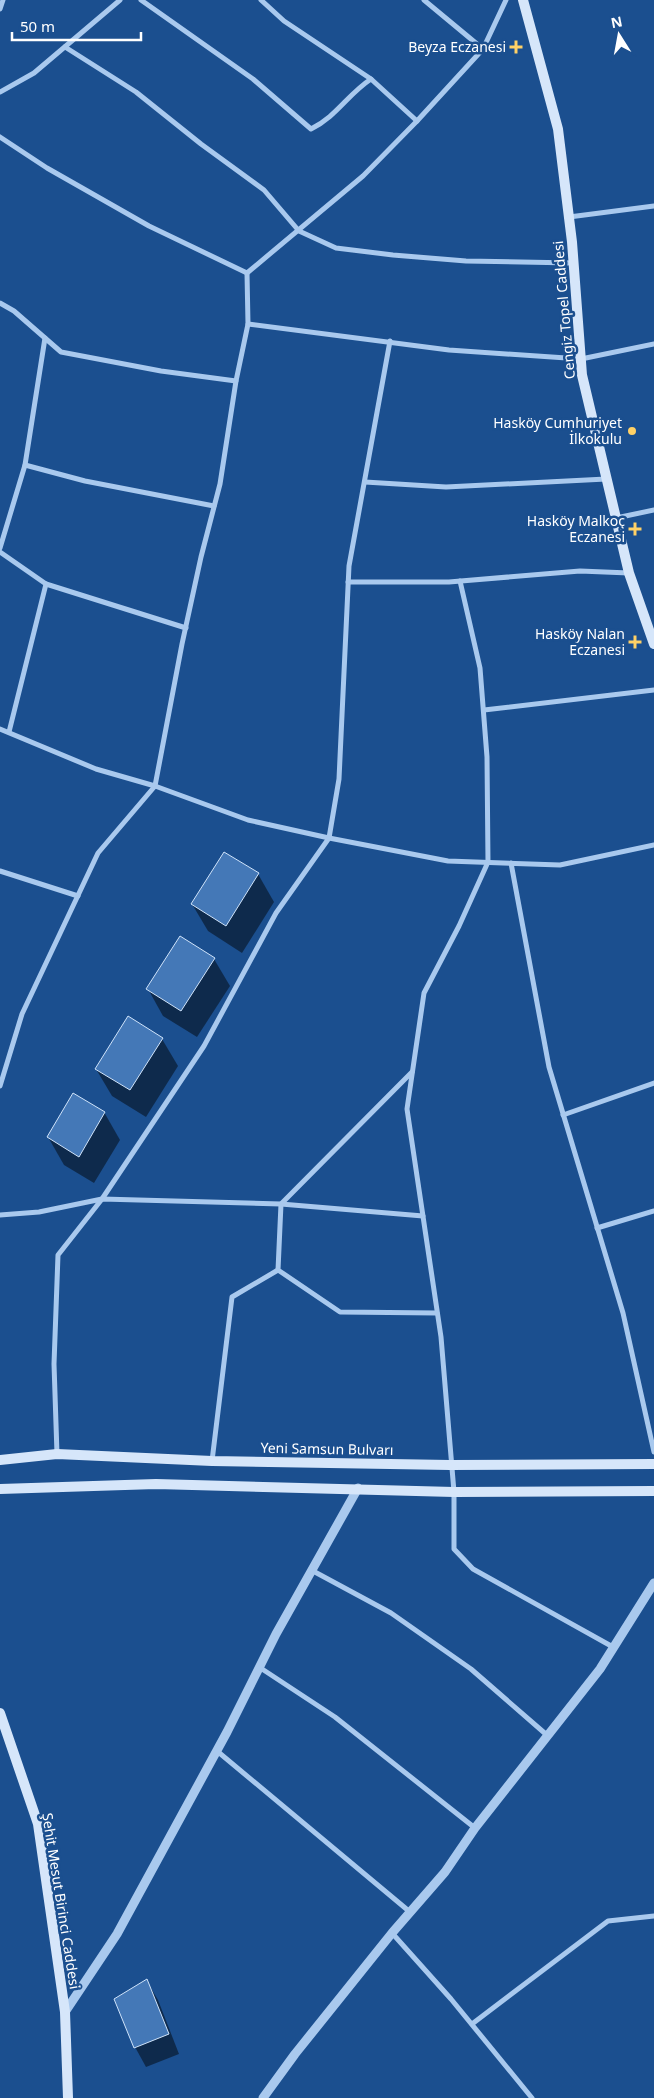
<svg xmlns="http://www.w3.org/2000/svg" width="654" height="2098" font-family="'Noto Sans',sans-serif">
<rect width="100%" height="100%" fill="#1b4f8f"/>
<g fill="#0007">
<polygon points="258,874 274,902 242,953 208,931 192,904"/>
<polygon points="214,959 230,986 197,1037 163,1016 148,989"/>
<polygon points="162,1039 178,1066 146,1117 112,1096 96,1069"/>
<polygon points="104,1112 120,1140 94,1183 64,1165 48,1137"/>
<polygon points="146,1980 158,2000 179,2054 146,2067 135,2047"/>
</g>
<g fill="#4478b7" stroke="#cfe3fa">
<polygon points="224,852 259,873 226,926 191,904"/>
<polygon points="180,936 215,958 181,1011 146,989"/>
<polygon points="128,1016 163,1038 130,1090 95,1069"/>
<polygon points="73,1093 105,1112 79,1157 47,1137"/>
<polygon points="147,1979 169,2034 134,2048 114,1999"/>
</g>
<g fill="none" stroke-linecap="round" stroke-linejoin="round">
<g stroke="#a9c9ee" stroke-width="5">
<path d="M141 0 253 79 311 129C337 116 347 95 371 79L417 121"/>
<polyline points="261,0 284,21 371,79"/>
<polyline points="424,0 483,49 506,0"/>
<polyline points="0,9 3,0"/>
<polyline points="65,47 136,92 201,144 264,190 299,231 336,248 393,255 466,261 573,263"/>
<polyline points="0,92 34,73 120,0"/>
<polyline points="0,137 47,168 149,226 247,273 363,176 417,121 483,49"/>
<polyline points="569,217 654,206"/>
<polyline points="0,303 14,311 61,352 161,371 236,381"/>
<polyline points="248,324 449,350 581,359 654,344"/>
<polyline points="25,465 85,481 214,506"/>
<polyline points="365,482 446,487 606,479"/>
<polyline points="616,518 654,510"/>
<polyline points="0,548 25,465 45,338"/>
<polyline points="0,552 46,584 186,628"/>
<polyline points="460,581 480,668 487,757 488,862 459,926 424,993 407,1109 441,1337 454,1492 454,1549 473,1569 613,1647"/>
<polyline points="348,582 449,582 580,571 629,573"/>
<polyline points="484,710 654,690"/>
<polyline points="0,729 96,769 155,786 248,820 329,838 448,861 560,865 654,845"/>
<polyline points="9,732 46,584"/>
<polyline points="511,863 549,1067 623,1313 654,1452"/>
<polyline points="0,871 78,896"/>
<polyline points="412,1072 281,1204 278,1270 340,1312 437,1313"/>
<polyline points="0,1086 22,1014 98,853 155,786 182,644 201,557 220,484 236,381 248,324 247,273"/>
<polyline points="563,1115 654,1083"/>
<polyline points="0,1215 39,1212 102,1199 281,1204 423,1216"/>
<polyline points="597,1228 654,1211"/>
<polyline points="57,1454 54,1364 58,1255 102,1199 204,1046 276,913 329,838 339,779 349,566 390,341"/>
<polyline points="212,1461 232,1297 278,1270"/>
<polyline points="313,1571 391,1613 471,1669 548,1736"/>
<polyline points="259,1667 335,1717 475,1828"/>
<polyline points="217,1751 410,1912"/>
<polyline points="392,1933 451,1999 532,2098"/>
<polyline points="472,2024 608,1921 654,1916"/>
</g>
<g stroke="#a9c9ee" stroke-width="9">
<polyline points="65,2012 117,1934 227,1732 276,1634 358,1488"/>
<polyline points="263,2098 295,2054 392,1933 445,1872 475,1828 600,1669 654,1583"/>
</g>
<g stroke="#d6e6fa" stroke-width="10">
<polyline points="523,0 558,129 572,242 582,375 629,573 654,644"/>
<polyline points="0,1460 57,1454 212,1461 450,1465 654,1464"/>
<polyline points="0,1489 156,1484 454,1492 654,1491"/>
<polyline points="0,1713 38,1824 65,2012 68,2098"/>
</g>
</g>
<g fill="#ffd166" stroke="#1b4f8f" stroke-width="2">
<path d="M513.5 39.5h5v5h5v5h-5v5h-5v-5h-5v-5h5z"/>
<circle cx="632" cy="431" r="5"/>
<path d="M632.5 521.5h5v5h5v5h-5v5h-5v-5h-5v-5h5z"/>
<path d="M632.5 634.5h5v5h5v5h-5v5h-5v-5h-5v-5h5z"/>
</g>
<g text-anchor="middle" stroke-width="5" stroke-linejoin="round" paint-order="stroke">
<g font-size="14" fill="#fff" stroke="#1b4f8f" text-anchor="end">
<text x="506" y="52">Beyza Eczanesi</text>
<text x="622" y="428">Hasköy Cumhuriyet<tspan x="622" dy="16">İlkokulu</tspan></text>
<text x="625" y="526">Hasköy Malkoç<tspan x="625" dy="16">Eczanesi</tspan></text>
<text x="625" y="639">Hasköy Nalan<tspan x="625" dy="16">Eczanesi</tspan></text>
</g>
<g font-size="14" fill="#fff" stroke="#1b4f8f">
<text transform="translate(564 310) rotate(-95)" y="5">Cengiz Topel Caddesi</text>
<text transform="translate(327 1449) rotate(1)" y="5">Yeni Samsun Bulvarı</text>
<text transform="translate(61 1901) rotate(81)" y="5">Şehit Mesut Birinci Caddesi</text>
</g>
</g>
<g transform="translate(619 35) rotate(349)" stroke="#1b4f8f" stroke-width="4" paint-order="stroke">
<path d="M0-4L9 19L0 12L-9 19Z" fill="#ffffff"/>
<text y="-8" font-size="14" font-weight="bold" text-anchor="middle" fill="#ffffff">N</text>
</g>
<path d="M12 32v8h129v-8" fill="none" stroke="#ffffff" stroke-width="2.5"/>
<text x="20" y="32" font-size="15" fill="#ffffff" stroke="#1b4f8f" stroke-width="4" paint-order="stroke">50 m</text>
</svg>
